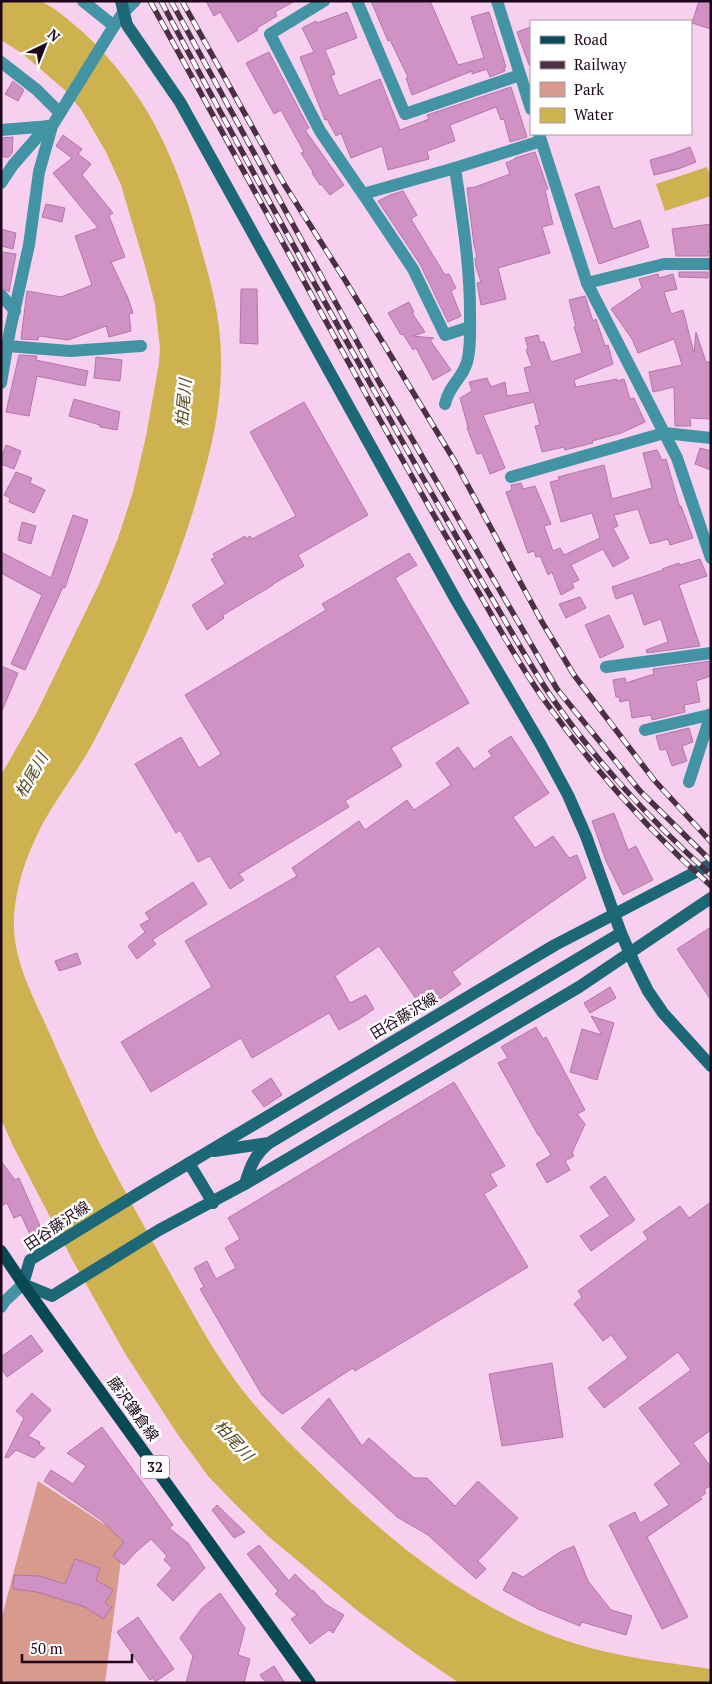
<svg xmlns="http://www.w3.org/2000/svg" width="712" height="1684" font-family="'PT Serif','Noto Sans JP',serif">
<rect width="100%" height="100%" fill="#f8d0ef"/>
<polygon fill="#d79a8c" points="38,1481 124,1537 105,1683 1,1683 1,1620"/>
<g fill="#ceb24f">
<path d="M1 1C14 1 32 0 44 3 53 7 63 15 71 22 102 47 126 77 147 111 171 152 187 196 199 241 210 279 221 317 221 357 222 410 210 455 195 505 170 588 133 666 93 743 78 771 57 797 42 825 26 856 13 893 14 928 15 964 34 998 48 1030 64 1066 80 1102 97 1138 121 1186 148 1233 174 1280 192 1311 209 1344 230 1373 255 1409 285 1439 316 1469 388 1540 475 1612 573 1643 617 1657 665 1662 711 1669V1683H459L412 1651 359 1612 269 1537 236 1505 208 1476 176 1432 126 1355 73 1261 13 1146 1 1119V775L36 714 99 584 117 541 133 492 146 436 159 363 160 348 155 305 145 266 121 185 106 152 82 111 68 93 23 54 1 40Z"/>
<polygon points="707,167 711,177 711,196 665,211 656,184"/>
</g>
<g fill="#d091c4" stroke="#b376a8">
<polygon points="206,1 295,1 275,12 277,16 257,28 258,30 238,42 220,12 214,16"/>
<polygon points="371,1 430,1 458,65 484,58 471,17 489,12 506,67 504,68 505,71 490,77 487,69 472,74 472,71 412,95 406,78 408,77 390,40 388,41"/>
<polygon points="699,1 711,1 711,29 692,23"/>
<polygon points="347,12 357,38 325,50 335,74 331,76 339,96 380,79 400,130 429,119 427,115 511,87 527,137 510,142 504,119 501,120 496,107 450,125 455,141 427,151 429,159 388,170 382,146 351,158 341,133 336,136 327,119 325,120 300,57 314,52 302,28 316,21 317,23"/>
<polygon points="531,27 531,65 529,65 517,32"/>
<polygon points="269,52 309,128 305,130 344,185 330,195 321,184 320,185 312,173 313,172 301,153 304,152 281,110 274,114 246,63"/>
<polygon points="13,81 24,90 18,101 5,94"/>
<polygon points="63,135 82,149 78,154 91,164 82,175 113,213 109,216 125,257 111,262 128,298 133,313 129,314 131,331 109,337 106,326 68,340 39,336 38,340 21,339 27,291 61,297 92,285 75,236 98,228 53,173 72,158 56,146"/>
<polygon points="13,137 12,153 9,157 1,157 1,138"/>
<polygon points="690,147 696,162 678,169 654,175 650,160 671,154"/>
<polygon points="535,152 548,189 545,190 553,224 542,227 550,253 498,268 506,299 481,305 477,283 481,282 476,267 475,258 477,257 474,245 467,188 475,187 510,174 506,163 515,159 515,158"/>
<polygon points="599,186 613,229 640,220 649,247 599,264 575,194"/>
<polygon points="403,191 417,215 411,219 445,275 449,274 456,288 451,291 461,316 448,322 420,264 378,201 390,195"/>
<polygon points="46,204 65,208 62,222 42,217"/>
<polygon points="711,224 711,252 708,252 708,256 676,256 672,229"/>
<polygon points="1,229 16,233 13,249 1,246"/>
<polygon points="3,252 16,254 9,292 1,287 1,261"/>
<polygon points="679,272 708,272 708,278 679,277"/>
<polygon points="658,274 659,278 673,274 677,289 664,292 671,314 683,310 694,353 696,332 706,362 711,362 711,419 690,418 691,426 675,426 674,387 653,392 649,372 682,365 674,339 638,353 632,339 611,309 642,288 639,279"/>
<polygon points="241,289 257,289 258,344 240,343"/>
<polygon points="585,296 593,321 596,319 605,346 608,345 613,364 574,380 576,387 617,379 617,381 624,379 630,399 634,398 645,422 621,433 592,441 593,443 565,450 564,447 542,452 535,426 540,425 534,402 483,415 505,468 490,474 482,453 477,454 467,428 468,427 460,398 472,391 469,382 487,378 491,387 505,382 507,396 530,392 524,368 532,366 526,350 528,348 525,338 538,335 540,342 544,342 551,362 582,353 574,327 576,327 569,300"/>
<polygon points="409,302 414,312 412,313 425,332 413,336 434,338 430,340 451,370 433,380 416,348 413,350 403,334 401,335 388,313"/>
<polygon points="19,355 37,356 36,360 88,371 85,386 37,376 29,416 6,412"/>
<polygon points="96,357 122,360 120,381 94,378"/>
<polygon points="74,399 120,412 117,430 100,427 100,425 69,416"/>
<polygon points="304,402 368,515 298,555 304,566 273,584 273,585 223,615 224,618 207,630 192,605 225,584 211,559 215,558 213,554 245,536 246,539 250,536 252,539 296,516 250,432"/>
<polygon points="6,445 21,451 14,469 1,464 1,459"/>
<polygon points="700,448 711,451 711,470 695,464"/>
<polygon points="657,450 662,460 666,459 680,508 681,506 693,538 670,545 668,539 650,544 638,509 614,515 618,526 613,528 629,558 613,567 603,549 571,565 579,580 572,583 574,588 561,595 552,572 548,575 540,556 536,557 534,551 528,553 506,492 512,490 511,485 521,483 523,489 535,486 551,524 544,526 553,551 560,548 564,555 600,538 592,513 561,522 550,482 559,480 558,477 604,465 612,499 652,488 643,453"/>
<polygon points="16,472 32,478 30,483 45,490 34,513 9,502 10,498 4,495"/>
<polygon points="73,515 88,520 65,588 63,587 25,670 11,664 42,595 1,573 1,552 51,578"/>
<polygon points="22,522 36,526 31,544 18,540"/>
<polygon points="409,553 417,565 395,578 469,703 391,748 402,766 345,801 349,807 239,874 244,880 230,889 210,856 198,862 180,830 176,833 135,764 181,737 199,768 221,754 185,695 326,610 322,604"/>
<polygon points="700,559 707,576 679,585 700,646 647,653 646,650 668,642 661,619 644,625 633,593 616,599 612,587 663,570 662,569 679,563 680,565"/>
<polygon points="580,597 586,608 566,618 559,604"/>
<polygon points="609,615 624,647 600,658 585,625"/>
<polygon points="711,661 711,676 696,681 700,702 684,705 685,712 652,720 651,715 632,718 629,700 620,702 619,697 616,697 613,680 625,678 626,683 654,674 653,669"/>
<polygon points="1,666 18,673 1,713"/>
<polygon points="689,728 693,742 682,746 687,761 672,766 666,749 660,750 656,736"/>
<polygon points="511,736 549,793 513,817 535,848 553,836 569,858 577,855 586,878 452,972 461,984 424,1010 379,946 335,976 350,1003 366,995 374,1009 359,1019 339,1030 329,1013 252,1058 241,1038 151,1092 121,1042 212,987 185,941 297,876 292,868 359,821 365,830 407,800 414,810 451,785 436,763 458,747 474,769 492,756 488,751"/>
<polygon points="614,813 628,850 636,846 653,880 623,895 606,861 592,821"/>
<polygon points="193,882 207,904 152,940 156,944 137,959 128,946 145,932 140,925 150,919 145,913"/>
<polygon points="711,927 711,1000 677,949"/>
<polygon points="77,953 81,964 59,971 55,961"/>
<polygon points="610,987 616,998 590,1013 584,1003"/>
<polygon points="591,1016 614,1023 597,1080 570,1072 582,1029 602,1035"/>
<polygon points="536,1027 543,1039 546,1037 585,1110 577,1114 585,1124 572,1153 574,1156 565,1161 570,1170 547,1183 536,1164 551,1155 539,1135 538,1135 498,1063 508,1058 501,1047"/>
<polygon points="271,1078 282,1095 264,1107 252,1091"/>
<polygon points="454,1082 505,1166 490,1174 497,1186 484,1194 528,1267 355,1371 353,1368 282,1414 262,1395 200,1289 204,1287 194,1268 207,1261 216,1279 236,1268 225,1248 240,1239 228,1218"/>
<polygon points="1,1161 15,1180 19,1178 45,1237 34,1243 21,1215 14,1218 7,1203 1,1206"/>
<polygon points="605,1176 635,1220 591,1251 580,1236 610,1216 590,1187"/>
<polygon points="711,1202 711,1430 693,1443 711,1467 711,1485 704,1490 706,1493 700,1497 702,1499 647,1537 688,1617 662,1629 609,1525 635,1512 640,1523 669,1505 654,1484 681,1464 639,1408 691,1370 678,1352 604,1408 588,1388 628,1358 611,1335 603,1341 574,1304 582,1297 578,1291 648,1239 643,1232 680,1206 689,1218"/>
<polygon points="31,1335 43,1351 7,1377 1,1368 1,1357"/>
<polygon points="552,1363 563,1437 502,1446 489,1374"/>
<polygon points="32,1393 51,1410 28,1436 40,1442 39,1445 45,1448 34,1458 16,1450 8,1458 5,1457 24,1418 16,1411"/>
<polygon points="329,1398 362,1446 369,1438 414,1478 427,1478 455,1506 478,1481 518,1518 478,1561 486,1569 476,1579 428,1535 397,1517 301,1428"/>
<polygon points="102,1427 173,1525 169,1528 188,1543 205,1568 173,1601 157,1585 172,1568 164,1560 167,1556 151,1539 136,1552 124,1565 113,1556 124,1542 101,1520 44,1481 51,1470 73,1484 86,1466 67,1453"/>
<polygon points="217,1505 245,1532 234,1538 212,1510"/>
<polygon points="259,1545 289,1581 295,1574 312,1591 313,1590 325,1604 344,1615 333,1633 329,1630 310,1644 291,1619 297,1615 275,1594 278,1591 247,1554"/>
<polygon points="574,1546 588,1581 611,1610 632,1616 626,1635 582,1622 580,1626 538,1609 503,1590 513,1572 523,1577 560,1552"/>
<polygon points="75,1559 100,1568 96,1580 113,1590 105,1603 112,1607 103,1619 85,1607 37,1592 13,1589 14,1575 39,1576 65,1584"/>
<polygon points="220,1593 245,1628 238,1655 250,1659 244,1683 186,1683 193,1656 180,1638 202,1608"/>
<polygon points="138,1617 174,1669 155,1682 153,1678 150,1680 117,1632"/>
<polygon points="274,1666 285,1683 266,1683 260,1675"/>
</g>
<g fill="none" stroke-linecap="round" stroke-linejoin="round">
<g stroke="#4293a4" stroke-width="12">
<polyline points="83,1 114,26"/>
<polyline points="324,1 270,34 320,131 363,194 455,168 541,141"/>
<polyline points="357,1 405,114 520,75"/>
<polyline points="497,1 531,109"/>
<polyline points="1,62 37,90 60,113"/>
<polyline points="1,130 51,126"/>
<polyline points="539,134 587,283 677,458 711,558"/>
<polyline points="1,183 13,165 47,126"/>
<polyline points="363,194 413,269 445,335 470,327"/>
<polyline points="587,283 664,264 711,264"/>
<polyline points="1,295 15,311"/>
<polyline points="7,346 70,351 141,346"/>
<polyline points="1,383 10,330 29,245 39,172 52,126 114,26 123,13 135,1"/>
<path d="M445 404C449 384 465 377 468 358 471 343 470 327 470 312 470 264 462 216 455 168"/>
<polyline points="511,477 664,433 711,438"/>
<polyline points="606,667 711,653"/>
<polyline points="645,730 709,715"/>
<polyline points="689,782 711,714"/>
<polyline points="1,1307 5,1301 23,1284"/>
</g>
<g stroke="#1c6876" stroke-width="12">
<polyline points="121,1 127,25 180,102 456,600 541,745 568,795 586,836 621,933 635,965 648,991 663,1013 711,1066"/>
<polyline points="711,864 555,945 139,1193 30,1260 23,1284 52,1296 159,1230 245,1184 579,987 711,898"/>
<polyline points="214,1151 269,1143"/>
<polyline points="189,1163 213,1203"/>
<path d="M245 1184C250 1167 255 1154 269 1143L621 933"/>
</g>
<polyline stroke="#084954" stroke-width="12" points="1,1251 23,1284 310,1683"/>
<defs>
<g id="rail">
<path d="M150 1C227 140 303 280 379 418 412 477 445 535 479 593 499 628 519 664 542 697 591 766 648 830 711 886"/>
<path d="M161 1C234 139 310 276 386 412 418 470 451 527 484 585 505 620 525 657 548 692 592 757 652 822 711 875"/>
<polyline points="171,1 379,382 557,689 640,791 711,861"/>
<polyline points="182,1 284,184 345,280 454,460 542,622 574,675 654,780 711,842"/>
</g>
</defs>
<use href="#rail" stroke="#4b3045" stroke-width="5.5"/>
<use href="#rail" stroke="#fff" stroke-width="4" stroke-dasharray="11" stroke-linecap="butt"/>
</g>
<g text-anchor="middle" stroke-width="5" stroke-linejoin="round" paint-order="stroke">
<rect fill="#fff" stroke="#62515f" stroke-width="1" x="141" y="1455.5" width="28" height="23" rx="4"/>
<g font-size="14" font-weight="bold" fill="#1e071a">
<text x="155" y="1472">32</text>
</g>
<g font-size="15" fill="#1e071a" stroke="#fff">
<text transform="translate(404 1016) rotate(-31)" y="5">田谷藤沢線</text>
<text transform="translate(57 1226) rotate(-34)" y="5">田谷藤沢線</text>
<text transform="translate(133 1409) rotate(54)" y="5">藤沢鎌倉線</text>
</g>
<g font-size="16" font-style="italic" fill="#54481f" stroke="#fff">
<text transform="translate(183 403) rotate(-85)" y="6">柏尾川</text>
<text transform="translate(31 775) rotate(-60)" y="6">柏尾川</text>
<text transform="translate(234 1440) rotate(47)" y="6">柏尾川</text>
</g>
</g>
<rect width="712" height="1684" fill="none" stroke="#1e071a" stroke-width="5"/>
<rect x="530" y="20" width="162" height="115" fill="#ffffff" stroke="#a59ca3"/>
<rect x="540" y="36" width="25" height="8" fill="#084954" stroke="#a59ca3"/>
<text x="574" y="45" font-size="15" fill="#1e071a">Road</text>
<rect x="540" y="61" width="25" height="8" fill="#4b3045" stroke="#a59ca3"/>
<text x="574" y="70" font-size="15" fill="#1e071a">Railway</text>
<rect x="540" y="82" width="25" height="15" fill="#d79a8c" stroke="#a59ca3"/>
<text x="574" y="95" font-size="15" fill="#1e071a">Park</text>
<rect x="540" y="108" width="25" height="15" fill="#ceb24f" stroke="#a59ca3"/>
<text x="574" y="120" font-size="15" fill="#1e071a">Water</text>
<g transform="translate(45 45) rotate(43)" stroke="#ffffff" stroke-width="4" paint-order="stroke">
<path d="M0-4L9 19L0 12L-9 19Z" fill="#1e071a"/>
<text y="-8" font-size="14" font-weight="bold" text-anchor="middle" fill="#1e071a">N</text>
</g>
<path d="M22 1654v8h110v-8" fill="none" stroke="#1e071a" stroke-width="2.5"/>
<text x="30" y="1654" font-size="15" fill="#1e071a" stroke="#ffffff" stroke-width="4" paint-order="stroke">50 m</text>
</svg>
